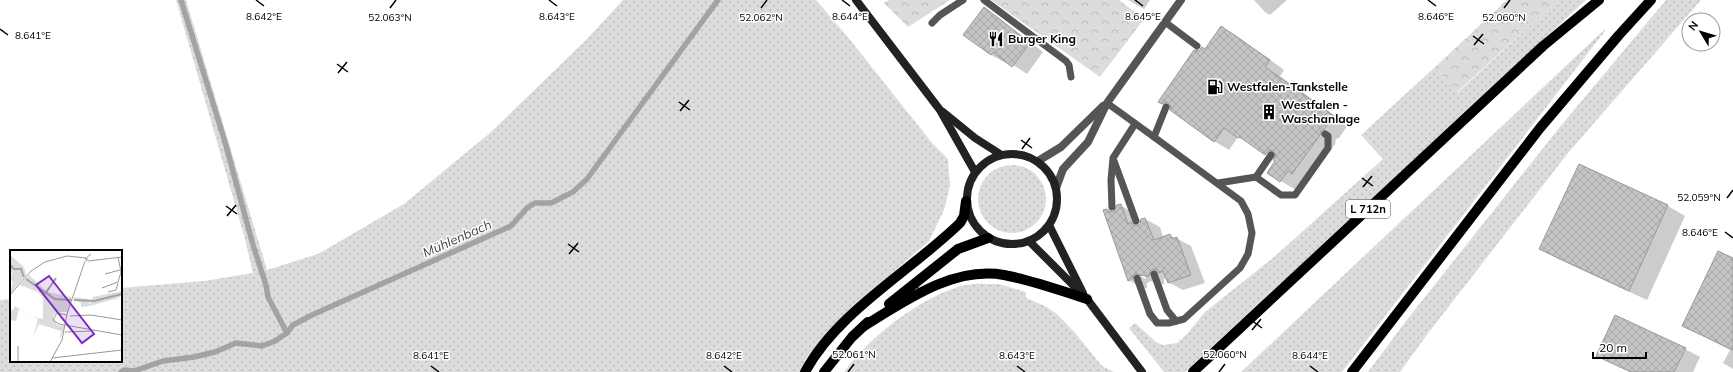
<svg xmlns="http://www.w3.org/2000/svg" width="1733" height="372" font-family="Mulish,sans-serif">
<defs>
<pattern id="grass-dots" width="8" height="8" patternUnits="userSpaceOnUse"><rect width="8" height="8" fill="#dcdcdc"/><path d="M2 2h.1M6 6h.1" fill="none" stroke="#bbb" stroke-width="1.8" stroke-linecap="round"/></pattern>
<pattern id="forest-crowns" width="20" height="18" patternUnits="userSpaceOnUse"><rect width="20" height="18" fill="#dcdcdc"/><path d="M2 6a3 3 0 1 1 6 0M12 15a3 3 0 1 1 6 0" fill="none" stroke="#bbb"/></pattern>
<pattern id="building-cross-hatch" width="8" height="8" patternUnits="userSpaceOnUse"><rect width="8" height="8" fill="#c4c4c4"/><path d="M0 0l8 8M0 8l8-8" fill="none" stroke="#a7a7a7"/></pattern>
</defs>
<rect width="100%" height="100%" fill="#fff"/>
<g fill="url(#grass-dots)">
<polygon points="176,0 186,0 267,270 318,254 404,204 491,132 587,39 623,0 816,0 851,41 932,143 948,159 950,186 944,210 929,241 844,315 806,358 800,372 0,372 0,300 11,299 11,361 121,361 121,288 204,281 253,273 245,239"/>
<polygon points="1558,0 1586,0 1185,372 1164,372 1129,328 1135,323 1156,342 1163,345 1177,343 1186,335 1205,312 1273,258 1383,159 1361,135 1435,67 1458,92"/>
<polygon points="1666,0 1701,0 1568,153 1429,332 1400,372 1368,372 1406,321 1559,128"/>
<polygon points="1605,29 1605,31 1342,372 1241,372"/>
<circle cx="1012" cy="199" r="34"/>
<path d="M999 284 1026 292V298L1045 306 1057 314 1076 334 1102 366 1114 372H844C869 337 923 295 965 285 976 283 988 284 999 284Z"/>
</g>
<g fill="url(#forest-crowns)">
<polygon points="889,0 950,0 908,27 884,3"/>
<polygon points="991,0 1119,0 1144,19 1100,77"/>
<polygon points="1507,0 1558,0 1457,92 1435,67"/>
</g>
<g fill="#0003" fill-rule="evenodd">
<polygon points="1128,0 1150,0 1144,9"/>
<polygon points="1254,0 1287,0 1270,15 1265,12"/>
<polygon points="984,9 998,17 1043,52 1027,74 1007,61 1006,63 991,55 965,35"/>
<polygon points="1222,27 1237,36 1284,70 1280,76 1348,125 1339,138 1336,139 1335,144 1308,182 1296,190 1281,181 1275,159 1238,137 1229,150 1214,141 1162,104 1199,52 1205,50"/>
<polygon points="1579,165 1668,206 1685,216 1647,300 1558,259 1540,249"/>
<path d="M1120 205 1135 214 1139 226 1145 219 1160 227 1163 237 1170 235 1191 246 1205 283 1183 290 1168 282 1167 278 1164 279V284L1161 285 1151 281 1147 283V288L1143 289 1129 280 1107 210 1115 212ZM1137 273 1146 277V279L1137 275Z"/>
<polygon points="1733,259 1733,369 1723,363 1730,350 1684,326"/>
<polygon points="1685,349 1700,357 1693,372 1630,372 1597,355"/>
</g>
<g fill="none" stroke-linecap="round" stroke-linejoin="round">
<g stroke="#a3a3a3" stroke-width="5.5">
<polyline points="181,0 225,142 253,245 266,285 268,297 287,333"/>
<polyline points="121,372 124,370 134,371 163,361 194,357 215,352 236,343 262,346 275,341 287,333 293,325 312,315 511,226 527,208 535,203 551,203 573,192 587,179 718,0"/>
</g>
</g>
<g fill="url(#building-cross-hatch)" stroke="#999">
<polygon points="984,7 1030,43 1012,67 993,52 991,55 963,35"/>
<polygon points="1221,26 1270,60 1265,67 1334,116 1324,129 1321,131 1320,135 1292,174 1288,171 1280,182 1267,173 1275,161 1273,160 1276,155 1273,151 1269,150 1265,155 1240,137 1238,138 1224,128 1214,142 1170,110 1171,106 1168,103 1165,102 1162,104 1158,102 1194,50 1199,51 1202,47 1205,49"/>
<polygon points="1579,164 1668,205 1629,291 1539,249"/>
<polygon points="1121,204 1128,224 1131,222 1133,225 1137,226 1140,224 1141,219 1145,218 1154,240 1170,234 1172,239 1177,237 1191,275 1168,283 1163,271 1159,273 1157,270 1153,269 1150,271 1149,276 1146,277 1145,275 1142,276 1136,273 1133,275 1132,279 1128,281 1103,210 1107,209 1110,212 1114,211 1117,205"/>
<polygon points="1718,251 1733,258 1733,350 1682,326"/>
<polygon points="1615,315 1686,348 1674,372 1631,372 1596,356"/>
</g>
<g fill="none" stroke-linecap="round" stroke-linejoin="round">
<g stroke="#555" stroke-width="7">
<polyline points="984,0 1066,61 1069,65 1071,77"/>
<polyline points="1165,22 1197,46"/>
<polyline points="932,23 940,15 963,0"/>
<polyline points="1107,103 1154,137 1166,107"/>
<polyline points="1114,161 1136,221"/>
<polyline points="1256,177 1271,155"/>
<polyline points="1218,183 1256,177 1281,195 1295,195 1328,148 1328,136 1325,134"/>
<polyline points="1112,207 1111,180 1113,158 1135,124"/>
<polyline points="1154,274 1167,310 1176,321"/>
<polyline points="1137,278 1150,314 1157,323 1169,323 1184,319 1240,268 1248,254 1252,233 1248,214 1241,201 1154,137"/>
</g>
<g stroke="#555" stroke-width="8">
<polyline points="1038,161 1061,147 1103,106"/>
<polyline points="1056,188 1063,169 1088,142 1107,103 1181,0"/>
</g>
<g stroke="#222" stroke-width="8">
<polyline points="856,0 940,110 975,172"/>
<polyline points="943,112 975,138 1000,154"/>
<circle cx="1012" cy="199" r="45"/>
<polyline points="1049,225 1083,293"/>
<polyline points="1029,241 1087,299 1142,372"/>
</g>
<g stroke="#000" stroke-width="10">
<polyline points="889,304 958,249 988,238"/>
<path d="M864 326C905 301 953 266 1004 275 1032 280 1059 290 1087 299"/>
<path d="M805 372C837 312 912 270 960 223L964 216 966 201"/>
<polyline points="824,372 852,337 868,322"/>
<polyline points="1193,372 1543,46 1599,0"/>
<polyline points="1352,372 1540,128 1619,35 1651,0"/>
</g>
</g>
<path fill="none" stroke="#000" stroke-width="1.5" d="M256 0 264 6M549 0 557 6M842 0 850 6M1135 0 1143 6M1428 0 1436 6M390 8 396 0M761 8 767 0M1504 8 1510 0M0 29 8 35M1473 36 1484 44M1474 45 1483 34M337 64 348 72M338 73 347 62M679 102 690 110M680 111 689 100M1021 140 1032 148M1022 149 1030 138M1362 178 1373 186M1363 187 1372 176M1727 198 1733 190M226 206 237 214M227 216 236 205M1725 232 1733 238M568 244 579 252M569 254 578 243M909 282 921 290M911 292 919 281M1251 320 1262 328M1252 330 1261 319M431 366 439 372M724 366 732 372M1017 366 1025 372M1310 366 1318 372M848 372 854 364M1219 372 1225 364"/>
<defs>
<symbol id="restaurant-bare" viewBox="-9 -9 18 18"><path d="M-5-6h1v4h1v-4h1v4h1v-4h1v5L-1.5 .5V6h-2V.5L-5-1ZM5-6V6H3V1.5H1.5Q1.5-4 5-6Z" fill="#000" stroke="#fff" stroke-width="2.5" paint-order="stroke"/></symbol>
<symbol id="fuel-bare" viewBox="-9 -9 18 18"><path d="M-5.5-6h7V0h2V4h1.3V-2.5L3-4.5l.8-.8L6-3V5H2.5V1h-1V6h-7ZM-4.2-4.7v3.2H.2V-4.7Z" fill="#000" stroke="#fff" stroke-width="2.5" paint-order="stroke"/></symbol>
<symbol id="building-bare" viewBox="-9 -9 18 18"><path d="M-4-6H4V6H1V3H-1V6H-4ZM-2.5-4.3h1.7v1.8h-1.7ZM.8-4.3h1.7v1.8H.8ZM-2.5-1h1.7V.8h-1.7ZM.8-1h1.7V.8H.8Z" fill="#000" stroke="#fff" stroke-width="2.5" paint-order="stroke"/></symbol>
</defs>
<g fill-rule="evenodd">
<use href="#restaurant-bare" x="985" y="28" width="22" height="22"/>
<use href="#fuel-bare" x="1204" y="76" width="22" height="22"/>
<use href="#building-bare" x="1258" y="101" width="22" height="22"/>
</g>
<g text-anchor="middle" stroke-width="3" stroke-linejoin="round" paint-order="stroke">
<rect fill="#fff" stroke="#4c4c4c" stroke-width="1" x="1346" y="200" width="44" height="18" rx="3"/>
<g font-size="11" font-weight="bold" fill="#000">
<text x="1368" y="213">L 712n</text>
</g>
<g font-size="12" font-weight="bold" fill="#000" stroke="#fff" text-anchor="start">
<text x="1008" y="43">Burger King</text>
<text x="1227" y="91">Westfalen-Tankstelle</text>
<text x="1281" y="109">Westfalen -<tspan x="1281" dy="14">Waschanlage</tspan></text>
</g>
<g font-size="13" font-style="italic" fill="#444" stroke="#fff">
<text transform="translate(457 238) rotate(-24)" y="5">Mühlenbach</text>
</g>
</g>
<g transform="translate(10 250)">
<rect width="112" height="112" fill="#fff"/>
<path d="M0 5 14 17 16 25 0 44 3 32 0 29 2 25 0 16 4 18 0 14ZM19 25 36 41 47 27 37 42 62 47 58 62H47L43 66 47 75 55 76 50 89 51 81 29 74 23 87 28 69 23 67 9 59 6 71 0 70V59L3 60 5 56 0 53 23 67 33 69V48L28 42 10 35ZM112 41 109 48 79 56 83 47Z" fill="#dcdcdc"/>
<path d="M64 47 83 50 79 52V56L100 54 71 57V53L64 49Z" fill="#dcdcdc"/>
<path fill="none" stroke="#a3a3a3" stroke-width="2" d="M0 15 4 19H11L14 27M16 29 45 49 61 50M35 44 46 28M64 50 84 51 112 44"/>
<path fill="none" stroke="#999" stroke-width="1" d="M77 8V11L75 9 81 4M78 11 112 7M95 24 110 20M92 38 108 32 111 22 108 7M98 42 106 40 108 33M0 45 21 21 35 12 57 6 76 8M57 65 47 63 43 70 49 74 112 85M60 66 81 65 112 70M55 82 80 81M8 96V112M42 108 112 100M40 112 52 90 57 64 75 11"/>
<path fill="#7b2cbf" fill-opacity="0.15" stroke="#7b2cbf" stroke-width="2" d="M39 26 84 84 72 93 26 35Z"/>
<rect width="112" height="112" fill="none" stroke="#000" stroke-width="2"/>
</g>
<g font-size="10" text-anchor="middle" fill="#000" stroke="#fff" stroke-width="3" stroke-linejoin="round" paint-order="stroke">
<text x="264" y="20">8.642°E</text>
<text x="557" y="20">8.643°E</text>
<text x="1436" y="20">8.646°E</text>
<text x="850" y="20">8.644°E</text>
<text x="1143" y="20">8.645°E</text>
<text x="390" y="21">52.063°N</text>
<text x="761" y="21">52.062°N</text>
<text x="1504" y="21">52.060°N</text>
<text x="33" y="39">8.641°E</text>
<text x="1699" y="201">52.059°N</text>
<text x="1700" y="236">8.646°E</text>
<text x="854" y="358">52.061°N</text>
<text x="1225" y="358">52.060°N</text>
<text x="431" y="359">8.641°E</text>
<text x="724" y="359">8.642°E</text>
<text x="1017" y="359">8.643°E</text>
<text x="1310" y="359">8.644°E</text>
</g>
<g transform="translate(1701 32) rotate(308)"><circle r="19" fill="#ffffff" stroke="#999999"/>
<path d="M0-3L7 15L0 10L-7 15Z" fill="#000000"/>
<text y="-6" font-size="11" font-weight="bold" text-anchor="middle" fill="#000000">N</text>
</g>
<path d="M1593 352v6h53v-6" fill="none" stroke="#000000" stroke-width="2"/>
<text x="1599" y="352" font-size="12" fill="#000000" stroke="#ffffff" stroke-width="3" paint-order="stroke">20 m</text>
</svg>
